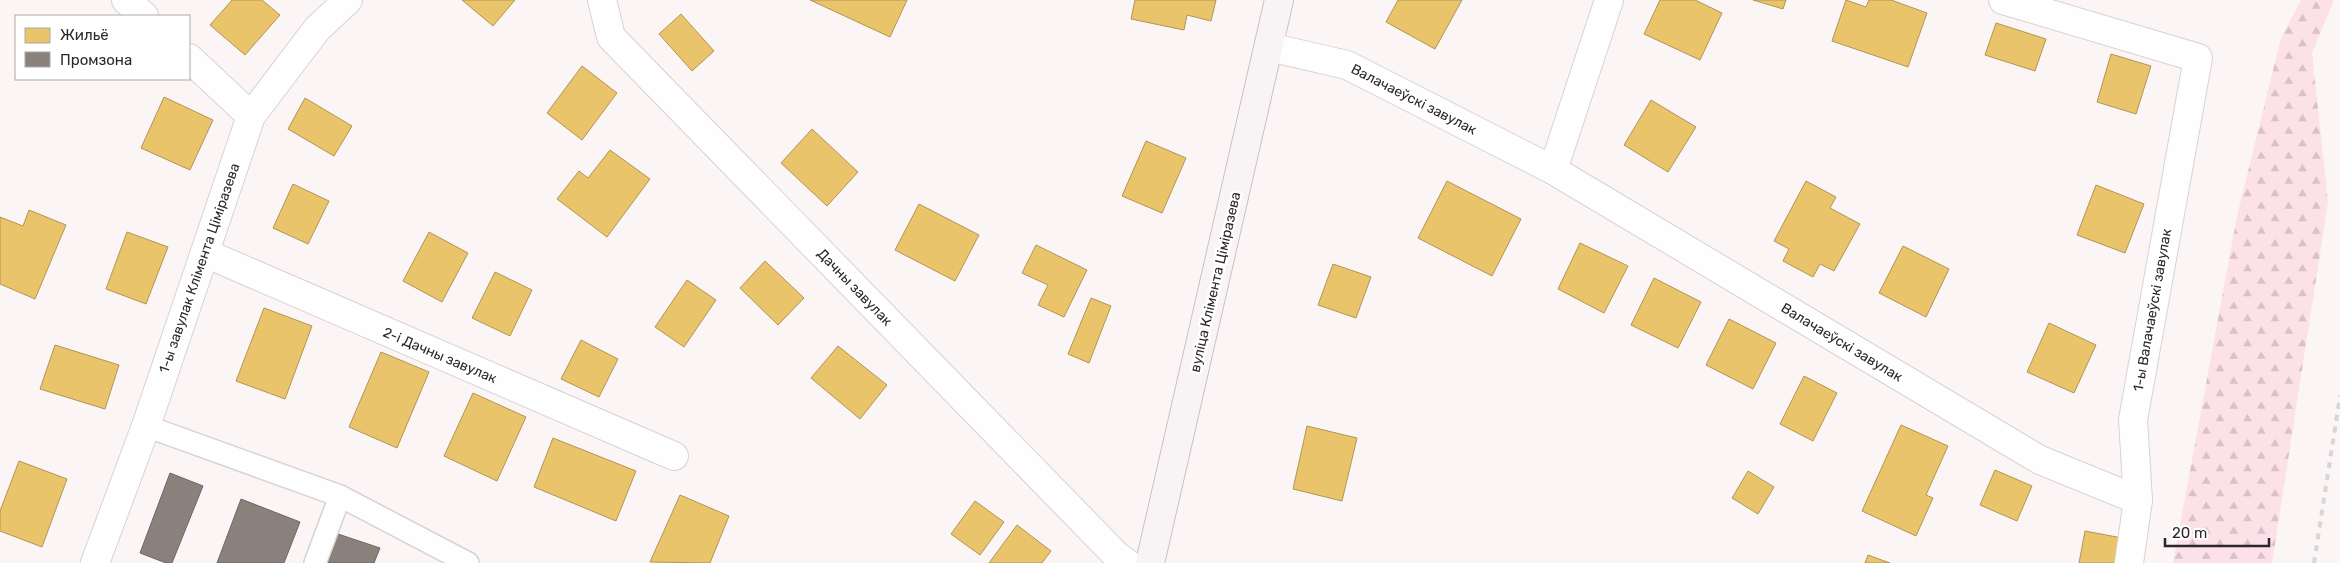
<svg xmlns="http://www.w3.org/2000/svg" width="2340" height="563" font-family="Rubik,sans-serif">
<defs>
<pattern id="forest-firs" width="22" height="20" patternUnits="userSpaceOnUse" patternTransform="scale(1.25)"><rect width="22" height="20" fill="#fce1e8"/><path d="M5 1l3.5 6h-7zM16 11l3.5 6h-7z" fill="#d8c1c7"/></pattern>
</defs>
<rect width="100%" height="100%" fill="#fbf5f6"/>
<polygon fill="url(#forest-firs)" points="2301,0 2334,0 2312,53 2328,202 2272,563 2173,563 2237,216 2281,38"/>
<g fill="#e9c46a" stroke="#b19556">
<polygon points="232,0 262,0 280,15 245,55 210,25"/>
<polygon points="462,0 515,0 493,26"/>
<polygon points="810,0 907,0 890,37"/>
<polygon points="1135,0 1216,0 1211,21 1187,15 1184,30 1131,19"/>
<polygon points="1398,0 1462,0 1435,49 1386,22"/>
<polygon points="1660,0 1695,0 1722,13 1700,60 1644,34"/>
<polygon points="1753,0 1786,0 1783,9"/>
<polygon points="1846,0 1866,7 1869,0 1891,0 1927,13 1908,67 1832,41"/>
<polygon points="681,14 714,51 692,71 659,34"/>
<polygon points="1996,23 2046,39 2035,71 1985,55"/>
<polygon points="2111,54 2151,66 2136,114 2097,102"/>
<polygon points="582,66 617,93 582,140 547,113"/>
<polygon points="164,97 213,120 190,170 141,148"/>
<polygon points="305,98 352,126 334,156 288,129"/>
<polygon points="1651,100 1696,127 1668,172 1624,145"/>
<polygon points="812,129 858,172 827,206 781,163"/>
<polygon points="1146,141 1186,158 1162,213 1122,196"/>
<polygon points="610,150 650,179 607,237 557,199 579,171 588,178"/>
<polygon points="1447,181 1521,219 1492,276 1418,238"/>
<polygon points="1806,181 1836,197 1830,208 1860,224 1834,271 1820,264 1813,277 1783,261 1789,249 1774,241"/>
<polygon points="293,184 329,201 308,244 273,228"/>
<polygon points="2096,185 2144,204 2125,253 2077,235"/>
<polygon points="919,204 979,235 955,281 895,250"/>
<polygon points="29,210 66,225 35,299 0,284 0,217 23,226"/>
<polygon points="127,232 168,247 146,304 106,289"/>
<polygon points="429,232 468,253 442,302 403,281"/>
<polygon points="1580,243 1628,266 1604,313 1558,289"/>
<polygon points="1036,245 1087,270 1064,317 1038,305 1048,285 1022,273"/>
<polygon points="1903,246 1949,269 1926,317 1879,293"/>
<polygon points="765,261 804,298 778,325 740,288"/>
<polygon points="1333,264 1371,277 1356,318 1318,305"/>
<polygon points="495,272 532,290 510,336 472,318"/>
<polygon points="1654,278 1701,302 1678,348 1631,325"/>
<polygon points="687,280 716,300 684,347 655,327"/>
<polygon points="1091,298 1111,306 1089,363 1068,354"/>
<polygon points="264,308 312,326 285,399 236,381"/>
<polygon points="1729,319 1776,343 1753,389 1706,365"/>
<polygon points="2049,323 2096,345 2074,393 2027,372"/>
<polygon points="581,340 618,359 599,397 561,379"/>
<polygon points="55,345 119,365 105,409 40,389"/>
<polygon points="838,346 887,385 860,419 811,378"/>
<polygon points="381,352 429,372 397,448 349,427"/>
<polygon points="1804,376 1837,393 1813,441 1780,424"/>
<polygon points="473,393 526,417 497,481 444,456"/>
<polygon points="1901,425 1948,446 1926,495 1933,498 1916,536 1862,511"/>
<polygon points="1307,426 1357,438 1342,501 1293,489"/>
<polygon points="553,438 636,471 616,521 534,487"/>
<polygon points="19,461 67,479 42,547 0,531 0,511"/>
<polygon points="1995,470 2032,486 2017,521 1980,505"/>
<polygon points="1748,471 1774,487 1758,514 1732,498"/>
<polygon points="680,495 729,516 710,563 650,562"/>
<polygon points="975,501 1004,522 980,555 951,534"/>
<polygon points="1017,525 1051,551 1042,563 989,563"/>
<polygon points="2085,531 2122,538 2117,563 2079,563"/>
<polygon points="1868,555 1890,563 1865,563"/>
</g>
<g fill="#8a817c" stroke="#6e6663">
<polygon points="170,473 203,486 172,563 166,563 140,553"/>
<polygon points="241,499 300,522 284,563 217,563"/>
<polygon points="338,534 380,548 374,563 328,563"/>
</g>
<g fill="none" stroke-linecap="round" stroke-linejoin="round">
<defs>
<g id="lane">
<polyline points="146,426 340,496 468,563"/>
<polyline points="315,563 340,496"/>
</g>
<g id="street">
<polyline points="126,0 144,16"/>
<polyline points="602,0 611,37 1117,556 1127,563"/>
<polyline points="2003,0 2198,58 2133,420 2138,500 2129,563"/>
<polyline points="1269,47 1347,65 1553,170 2040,460 2138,500"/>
<polyline points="189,58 251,116"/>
<polyline points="1553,170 1609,0"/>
<polyline points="205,253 674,456"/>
<polyline points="95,563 146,426 251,116 317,29 348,0"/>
</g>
<polyline id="primary" points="1150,563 1279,0"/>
</defs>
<use href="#lane" stroke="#d8d2d3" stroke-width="24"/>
<use href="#street" stroke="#d8d2d3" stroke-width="30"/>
<use href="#primary" stroke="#cbc0c3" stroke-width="30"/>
<use href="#lane" stroke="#fefefe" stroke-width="21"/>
<use href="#street" stroke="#fefefe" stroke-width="28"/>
<use href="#primary" stroke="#f8f4f5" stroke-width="28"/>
<polyline stroke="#d7d6d6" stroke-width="4" stroke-dasharray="6 6" stroke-linecap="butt" points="2314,563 2340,396"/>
</g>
<g text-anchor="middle" stroke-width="5" stroke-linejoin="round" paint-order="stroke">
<g font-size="14" fill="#2e2729" stroke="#fff">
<text transform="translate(1414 99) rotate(27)" y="5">Валачаеўскі завулак</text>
<text transform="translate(199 268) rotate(-71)" y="5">1-ы завулак Клімента Ціміразева</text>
<text transform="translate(1215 282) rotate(-77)" y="5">вуліца Клімента Ціміразева</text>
<text transform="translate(855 287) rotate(46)" y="5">Дачны завулак</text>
<text transform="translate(2152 310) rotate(-80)" y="5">1-ы Валачаеўскі завулак</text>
<text transform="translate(1842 342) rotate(31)" y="5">Валачаеўскі завулак</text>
<text transform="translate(440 355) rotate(23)" y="5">2-і Дачны завулак</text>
</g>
</g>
<rect x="15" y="15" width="175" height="65" fill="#ffffff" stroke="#aba9a9"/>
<rect x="25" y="28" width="25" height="15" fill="#e9c46a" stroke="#aba9a9"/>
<text x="60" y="40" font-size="15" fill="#2e2729">Жильё</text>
<rect x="25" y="52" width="25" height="15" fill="#8a817c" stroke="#aba9a9"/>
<text x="60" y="65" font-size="15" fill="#2e2729">Промзона</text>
<path d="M2165 538v8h104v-8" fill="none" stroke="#2e2729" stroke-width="2.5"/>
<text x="2172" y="538" font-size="15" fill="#2e2729" stroke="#ffffff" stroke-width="4" paint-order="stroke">20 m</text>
</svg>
